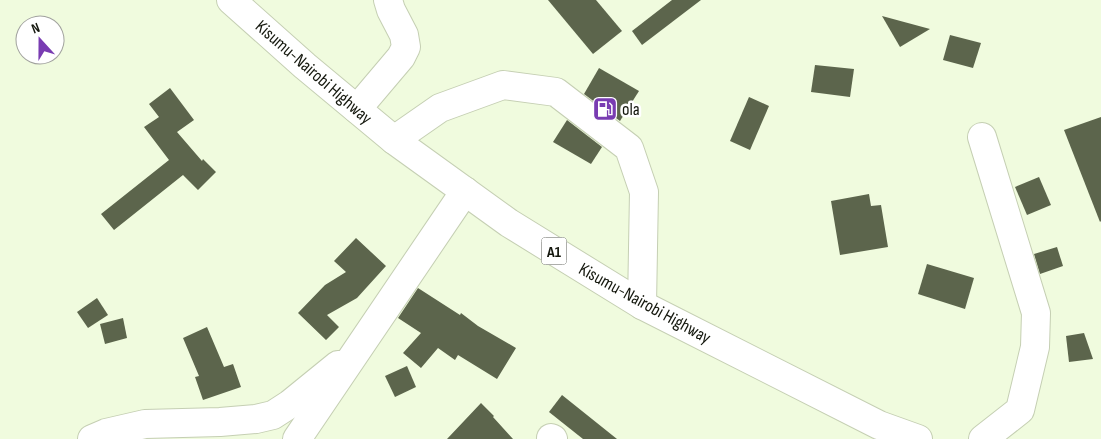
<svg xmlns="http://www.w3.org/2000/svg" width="1101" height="439" font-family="'Sofia Sans Condensed',sans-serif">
<rect width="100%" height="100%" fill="#f0fbde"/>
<g fill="#5c654c">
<polygon points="548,0 596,0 622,31 593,54"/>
<polygon points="672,0 701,0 642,45 632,31"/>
<polygon points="882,16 930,29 900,47"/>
<polygon points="950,35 981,43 973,68 943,60"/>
<polygon points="815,65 854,69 850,97 811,92"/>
<polygon points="599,68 639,91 620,121 584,94"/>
<polygon points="170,88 194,120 177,132 202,161 203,159 216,172 198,190 183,175 114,230 101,214 169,160 144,127 159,117 149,104"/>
<polygon points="749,97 769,106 750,150 730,141"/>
<polygon points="1101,117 1101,221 1100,222 1064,130"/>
<polygon points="567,120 602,147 591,164 553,142"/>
<polygon points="1039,177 1051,205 1027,215 1015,187"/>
<polygon points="869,194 871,206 881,205 888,247 840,255 831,201"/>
<polygon points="356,238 386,266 357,298 327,315 339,327 326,340 298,313 325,285 346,272 334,261"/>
<polygon points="1057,247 1063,266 1040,274 1034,254"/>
<polygon points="927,264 974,278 965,309 918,294"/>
<polygon points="418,288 460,315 461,313 478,326 516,348 497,379 458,355 455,360 438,348 421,368 403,353 421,333 398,318"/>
<polygon points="97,298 108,315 88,328 77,312"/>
<polygon points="123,318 127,338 105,344 100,324"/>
<polygon points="207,327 224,367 233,364 241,387 203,400 195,377 199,376 183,338"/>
<polygon points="1084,333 1093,359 1069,362 1066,336"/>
<polygon points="407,366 416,387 395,397 385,376"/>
<polygon points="562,395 617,439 583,439 549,412"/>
<polygon points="481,403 494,416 493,417 513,439 447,439"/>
</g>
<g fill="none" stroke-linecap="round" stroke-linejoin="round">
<defs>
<g id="minor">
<polyline points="357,109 401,57 406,47 404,35 391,10 388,0"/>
<polyline points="982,137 1036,313 1035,347 1020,410 983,439"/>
<polyline points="394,140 440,108 503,85 556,92 629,148 644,192 642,305"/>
<polyline points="551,438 553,439"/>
<polyline points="92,439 106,433 145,424 220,422 256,419 273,415 290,404 338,365"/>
<polyline points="297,439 465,191"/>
</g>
<polyline id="highway" points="231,0 305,66 394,140 509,223 642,305 879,425 918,439"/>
</defs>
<use href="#minor" stroke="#c5cfb3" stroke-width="30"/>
<use href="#highway" stroke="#c5cfb3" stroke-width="30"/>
<use href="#minor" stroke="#fff" stroke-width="28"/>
<use href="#highway" stroke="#fff" stroke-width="28"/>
</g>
<defs>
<symbol id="fuel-square" viewBox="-11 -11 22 22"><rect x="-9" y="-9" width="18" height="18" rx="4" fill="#793cb2" stroke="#fff"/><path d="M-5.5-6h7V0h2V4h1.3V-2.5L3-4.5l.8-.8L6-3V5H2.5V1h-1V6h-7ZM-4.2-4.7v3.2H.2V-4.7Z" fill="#fff"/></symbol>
</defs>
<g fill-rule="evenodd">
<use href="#fuel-square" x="591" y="95" width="28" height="28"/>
</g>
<g text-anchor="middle" stroke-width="5" stroke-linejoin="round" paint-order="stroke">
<rect fill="#fff" stroke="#5a5d56" stroke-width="1" x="541.5" y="237.5" width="25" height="27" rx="4"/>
<g font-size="16" font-weight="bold" fill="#14170d">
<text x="554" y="257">A1</text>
</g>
<g font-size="18" fill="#14170d" stroke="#fff">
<text transform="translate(314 72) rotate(41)" y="6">Kisumu-Nairobi Highway</text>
<text transform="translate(645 303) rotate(29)" y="6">Kisumu-Nairobi Highway</text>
</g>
<g font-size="18" fill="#14170d" stroke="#fff" text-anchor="start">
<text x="622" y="115">ola</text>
</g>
</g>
<g transform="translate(40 40) rotate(339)"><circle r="24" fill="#ffffff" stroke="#a1a29e"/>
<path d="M0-4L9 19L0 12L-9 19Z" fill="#793cb2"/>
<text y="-8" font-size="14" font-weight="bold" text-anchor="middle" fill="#14170d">N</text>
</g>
</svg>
